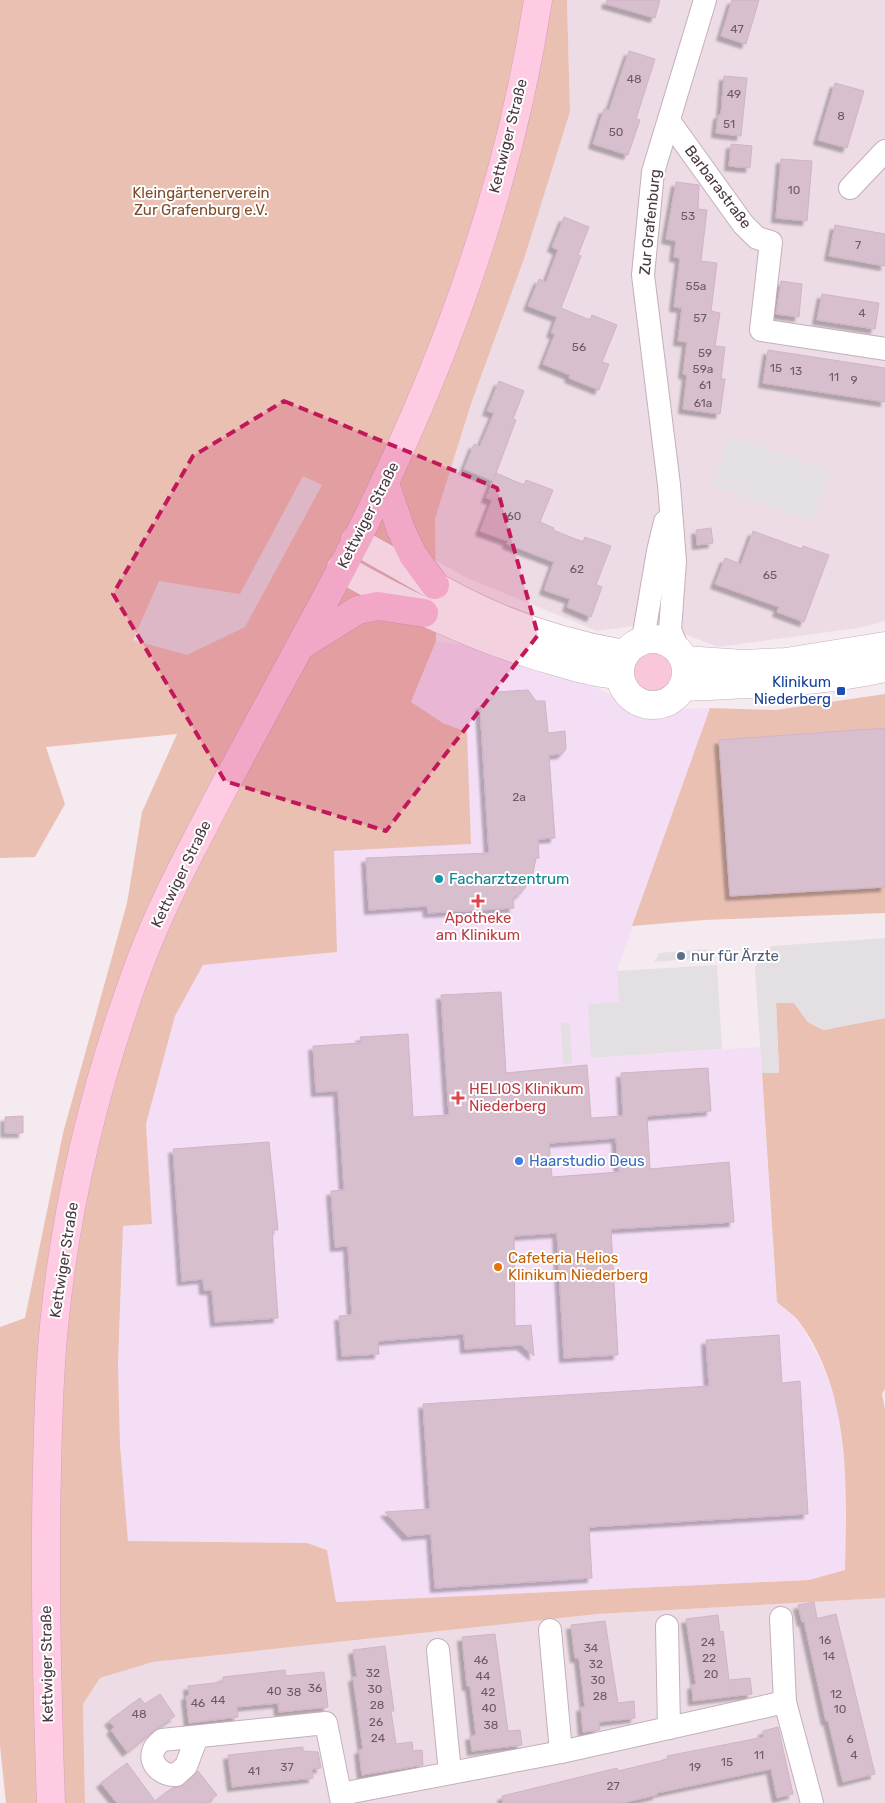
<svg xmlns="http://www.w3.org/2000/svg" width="885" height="1803" font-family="Rubik,sans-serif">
<defs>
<filter id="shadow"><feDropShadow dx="-4.5" dy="4.5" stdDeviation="1" flood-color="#0004"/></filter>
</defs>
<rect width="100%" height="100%" fill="#f5eaf0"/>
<g fill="#eddce5">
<polygon points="567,0 885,0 885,621 859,628 718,647 656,623 597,631 467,578 435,560 435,519 472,401 524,259 570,112"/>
<polygon points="885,1598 885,1803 85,1803 83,1704 100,1678 153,1662 598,1614"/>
</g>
<polygon fill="#f4def6" points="436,641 463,645 593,686 643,711 710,708 617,971 619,1002 592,1058 760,1047 777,1302 799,1322 821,1361 838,1407 847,1493 846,1570 809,1580 336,1602 327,1550 307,1543 128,1542 120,1445 118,1363 123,1226 152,1224 146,1124 175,1016 203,965 337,952 333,851 467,732 443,723 411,703"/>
<g fill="#eac0b3">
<path d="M0 0H567L570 112 524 259 472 401 435 519 436 641 411 702 443 723 467 732 471 844 334 851 337 952 203 965 175 1016 146 1124 152 1224 123 1226 118 1363 120 1445 128 1541 307 1543 327 1550 336 1602 809 1580 845 1570C847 1488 851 1393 800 1323 795 1315 784 1309 777 1302L762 1073 779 1072 776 1003H794L808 1022 823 1030 885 1018V1389L882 1394 885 1409V1598L598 1614 153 1662 100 1678 83 1704 85 1803H6L0 1746V1327L25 1318 63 1133 127 903 142 812 177 734 46 747 65 804 35 857 0 858Z"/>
<polygon points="885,694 885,728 719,740 730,896 885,887 885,913 704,920 632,926 710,708 776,710"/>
</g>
<circle fill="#f9c6dc" cx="652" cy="671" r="24"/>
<g fill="#e4dfe2">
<polygon points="730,435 830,472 811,522 712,485"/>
<polygon points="303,476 322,485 245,627 187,655 133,640 159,581 240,594"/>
<polygon points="885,938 885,1018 823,1030 808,1022 794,1003 776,1003 779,1073 762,1073 755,968 761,955 772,946"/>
<polygon points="708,949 703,958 654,962 659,953"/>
<polygon points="717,965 722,1049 591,1058 588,1004 619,1002 617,971"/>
<polygon points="561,1023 570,1023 572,1063 563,1064"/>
</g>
<g fill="#d7bfce" stroke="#d2b2c6" fill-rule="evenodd" filter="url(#shadow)">
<polygon points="607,0 660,0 655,18 606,4"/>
<polygon points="732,0 759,0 746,44 721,36"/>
<polygon points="629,51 655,59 636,119 640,120 628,155 593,144 604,109 609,110"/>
<polygon points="724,76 747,78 741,136 716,133 718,115 721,115"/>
<polygon points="835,83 864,91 847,148 818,140"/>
<polygon points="731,144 752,146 750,168 729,166"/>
<polygon points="781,159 812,161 807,221 776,218"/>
<polygon points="676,182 699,185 698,209 707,210 701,261 717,263 711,311 720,313 715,346 725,347 721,379 725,379 720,414 683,409 687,375 683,374 687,342 678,341 682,308 674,307 680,258 674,257 676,241 666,239"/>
<polygon points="564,217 589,227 578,255 581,256 561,308 590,320 592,315 617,325 602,362 609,364 599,390 569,378 570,375 543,364 555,334 551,333 557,317 528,306 539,279 546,282 558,250 552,247"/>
<polygon points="835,225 885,234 885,266 829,256"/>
<polygon points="781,281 802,284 799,317 776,314"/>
<polygon points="822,294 879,303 875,329 817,320"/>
<polygon points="768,350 885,368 885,402 763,383"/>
<polygon points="499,381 524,391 513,419 516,420 493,481 464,469 474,444 480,446 494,413 487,411"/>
<polygon points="496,473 524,485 526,480 553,490 540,522 554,528 553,530 583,542 585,537 611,546 596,585 602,587 591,617 567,607 570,599 544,590 554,562 507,544 508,541 480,531 492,500 486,498"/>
<polygon points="711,528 713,543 697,545 696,530"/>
<polygon points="753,531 802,549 803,546 829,555 804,622 777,612 779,607 715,584 725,558 741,564"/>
<polygon points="528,690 536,701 545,701 548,733 565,731 566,749 562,754 549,755 555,838 538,839 539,858 536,858 532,878 521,893 513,898 514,908 428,913 427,906 369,910 366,858 489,853 480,706 488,704 496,692"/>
<polygon points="885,728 885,887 730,896 719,740"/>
<path d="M501 992 506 1073 587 1065 591 1118 623 1116 621 1073 708 1068 711 1111 647 1116 650 1169 729 1162 734 1222 611 1229 618 1355 564 1358 557 1233 514 1236 515 1326 531 1325 534 1356 521 1345 465 1349 464 1334 378 1341 379 1354 342 1356 339 1316 352 1315 348 1246 335 1247 331 1191 344 1190 338 1091 316 1092 313 1046 361 1043 360 1037 408 1034 413 1117 449 1115 441 995ZM616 1138 619 1172 552 1177 549 1143Z"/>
<polygon points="23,1116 23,1133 5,1133 5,1117"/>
<polygon points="269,1142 278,1230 272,1230 278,1318 215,1322 212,1290 204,1290 203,1279 182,1281 173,1149"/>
<polygon points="779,1335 782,1383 800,1381 808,1514 589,1527 592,1578 435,1588 431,1534 407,1536 385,1512 430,1509 423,1404 709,1386 706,1340"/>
<polygon points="814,1602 817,1618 815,1619 836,1614 875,1774 843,1782 828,1720 826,1721 804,1621 802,1622 798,1605"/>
<polygon points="718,1615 720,1632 723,1631 729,1680 750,1678 752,1694 693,1701 692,1685 696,1684 686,1619"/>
<polygon points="605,1621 618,1703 634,1701 635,1718 599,1722 600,1730 583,1732 581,1707 585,1707 579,1658 575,1658 571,1625"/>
<polygon points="495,1634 508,1731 520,1730 522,1745 472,1751 470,1736 476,1735 470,1686 467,1686 462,1637"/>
<polygon points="385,1646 394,1711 391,1711 396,1744 412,1742 413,1751 422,1750 423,1765 362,1775 359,1750 363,1749 353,1677 357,1677 353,1650"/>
<polygon points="285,1670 286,1676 324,1672 328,1707 279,1712 278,1703 237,1707 238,1717 189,1723 186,1696 189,1695 188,1686 223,1682 223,1677"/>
<polygon points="160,1694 175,1716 153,1731 127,1752 111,1730 114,1727 109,1721 140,1698 145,1704"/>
<polygon points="778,1727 793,1794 777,1798 771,1769 657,1793 657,1795 622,1803 503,1803 502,1796 617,1768 618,1771 668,1759 667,1756 764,1737 763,1731"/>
<polygon points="303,1747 303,1751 318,1752 321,1768 312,1769 313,1778 232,1787 228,1755"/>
<polygon points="127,1763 155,1801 172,1788 185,1785 198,1771 217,1795 207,1803 117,1803 101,1783"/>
</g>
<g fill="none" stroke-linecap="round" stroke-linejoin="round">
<defs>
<g id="minor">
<polyline points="669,121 743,224 757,238 771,242 761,330 885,349"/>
<polyline points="850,188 885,151"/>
<polyline points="643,639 658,551 665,522"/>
<polyline points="678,649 670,630 675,561 669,485 643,275 653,172 705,0"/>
<polyline points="781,1618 785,1702"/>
<polyline points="667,1626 669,1728"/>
<polyline points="550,1630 561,1752"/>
<polyline points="438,1650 450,1773"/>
<path d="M197 1737 186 1766 176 1775C163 1776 147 1764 154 1749 155 1746 160 1742 162 1740L326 1723 342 1803"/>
<polyline points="341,1794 561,1752 785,1702 812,1803"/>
</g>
<g id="tertiary">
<path d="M355 541C389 559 422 579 455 597 508 625 566 644 624 654"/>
<path d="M341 568C404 604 468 635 537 656 564 664 591 673 619 675"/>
<circle cx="653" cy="672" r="33"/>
<polyline points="684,660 743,664 786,662 885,646"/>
<path d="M683 687C751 684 818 683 885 668"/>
</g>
<g id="secondary">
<polyline points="385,483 401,530 413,555 435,585"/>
<polyline points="302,645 358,610 378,606 424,613"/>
<path d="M51 1803C47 1692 44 1581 47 1469 48 1422 49 1374 54 1326 66 1203 96 1081 139 965 159 911 186 860 212 810 255 728 300 647 343 566 435 390 508 197 538 0"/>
</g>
</defs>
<use href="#minor" stroke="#c4afbb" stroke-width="24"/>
<use href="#tertiary" stroke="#c4afbb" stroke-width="29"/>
<use href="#secondary" stroke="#dc9ebb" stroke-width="29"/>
<use href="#minor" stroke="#fff" stroke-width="22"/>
<use href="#tertiary" stroke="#fff" stroke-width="28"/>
<use href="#secondary" stroke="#ffcbe2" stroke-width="28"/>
</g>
<path fill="#c2185b" fill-opacity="0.2" stroke="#c2185b" stroke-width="4" stroke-dasharray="10 6" stroke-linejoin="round" d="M284 401 497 488 538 635 386 831 225 781 113 594 193 456Z"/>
<rect fill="#1a4fb4" stroke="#fff" stroke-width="2" x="836" y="686" width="10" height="10" rx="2.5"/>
<circle fill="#0f9aa8" stroke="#fff" stroke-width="2" cx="439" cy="879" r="5"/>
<g fill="#e0444e" stroke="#fff" stroke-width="2">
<path d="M475.5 893.5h5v5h5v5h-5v5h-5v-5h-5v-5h5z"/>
<path d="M455.5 1090.5h5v5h5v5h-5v5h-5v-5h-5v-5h5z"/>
</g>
<circle fill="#5c6f8a" stroke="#fff" stroke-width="2" cx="681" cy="956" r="5"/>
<circle fill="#3f7fe0" stroke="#fff" stroke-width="2" cx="519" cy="1161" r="5"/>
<circle fill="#e8710a" stroke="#fff" stroke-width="2" cx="498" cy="1267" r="5"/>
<g text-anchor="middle" stroke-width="4" stroke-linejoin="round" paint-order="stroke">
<g font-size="12" fill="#6d5a66">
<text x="737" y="33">47</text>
<text x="634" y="83">48</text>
<text x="734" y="98">49</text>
<text x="841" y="120">8</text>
<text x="729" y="128">51</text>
<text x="616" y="136">50</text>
<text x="794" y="194">10</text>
<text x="688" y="220">53</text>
<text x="858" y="249">7</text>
<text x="696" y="290">55a</text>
<text x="862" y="317">4</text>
<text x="700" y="322">57</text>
<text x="579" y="351">56</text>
<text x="705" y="357">59</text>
<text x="776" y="372">15</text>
<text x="703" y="373">59a</text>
<text x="796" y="375">13</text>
<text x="834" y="381">11</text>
<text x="854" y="384">9</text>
<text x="705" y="389">61</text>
<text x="703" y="407">61a</text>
<text x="514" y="520">60</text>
<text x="577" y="573">62</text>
<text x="770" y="579">65</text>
<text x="519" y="801">2a</text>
<text x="825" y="1644">16</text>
<text x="708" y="1646">24</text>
<text x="591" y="1652">34</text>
<text x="829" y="1660">14</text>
<text x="709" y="1662">22</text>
<text x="481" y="1664">46</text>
<text x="596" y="1668">32</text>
<text x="373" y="1677">32</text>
<text x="711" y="1678">20</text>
<text x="483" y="1680">44</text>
<text x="598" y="1684">30</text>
<text x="315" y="1692">36</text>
<text x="375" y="1693">30</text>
<text x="274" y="1695">40</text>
<text x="294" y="1696">38</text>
<text x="488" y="1696">42</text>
<text x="836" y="1698">12</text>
<text x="600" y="1700">28</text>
<text x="218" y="1704">44</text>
<text x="198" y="1707">46</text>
<text x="377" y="1709">28</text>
<text x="489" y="1712">40</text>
<text x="840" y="1713">10</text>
<text x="139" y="1718">48</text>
<text x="376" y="1726">26</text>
<text x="491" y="1729">38</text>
<text x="378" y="1742">24</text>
<text x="850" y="1743">6</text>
<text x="759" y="1759">11</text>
<text x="854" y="1759">4</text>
<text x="727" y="1766">15</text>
<text x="287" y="1771">37</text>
<text x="695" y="1771">19</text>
<text x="254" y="1775">41</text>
<text x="613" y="1790">27</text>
</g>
<g font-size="15" fill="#4a3843" stroke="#fff">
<text transform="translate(508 136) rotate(-76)" y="5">Kettwiger Straße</text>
<text transform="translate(718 187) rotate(53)" y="5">Barbarastraße</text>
<text transform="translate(650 222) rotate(-84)" y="5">Zur Grafenburg</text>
<text transform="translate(368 515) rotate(-63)" y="5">Kettwiger Straße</text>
<text transform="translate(181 874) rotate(-64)" y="5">Kettwiger Straße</text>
<text transform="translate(64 1260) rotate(-81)" y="5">Kettwiger Straße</text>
<text transform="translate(47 1664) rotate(-91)" y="5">Kettwiger Straße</text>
</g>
<g font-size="15" fill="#7e4c29" stroke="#fff">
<text x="201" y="198">Kleingärtenerverein<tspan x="201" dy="17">Zur Grafenburg e.V.</tspan></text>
</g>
<g font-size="15" fill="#164399" stroke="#fff" text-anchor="end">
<text x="831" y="687">Klinikum<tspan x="831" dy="17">Niederberg</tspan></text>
</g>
<g font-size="15" fill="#0d838f" stroke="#fff" text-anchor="start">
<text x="449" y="884">Facharztzentrum</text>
</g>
<g font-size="15" fill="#be3a42" stroke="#fff">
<text x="478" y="923">Apotheke<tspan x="478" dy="17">am Klinikum</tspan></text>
<text x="469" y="1094" text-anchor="start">HELIOS Klinikum<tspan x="469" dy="17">Niederberg</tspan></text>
</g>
<g font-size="15" fill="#4e5e75" stroke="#fff" text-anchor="start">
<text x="691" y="961">nur für Ärzte</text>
</g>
<g font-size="15" fill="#366cbe" stroke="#fff" text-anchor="start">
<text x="529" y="1166">Haarstudio Deus</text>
</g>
<g font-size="15" fill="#c56008" stroke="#fff" text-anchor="start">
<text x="508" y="1263">Cafeteria Helios<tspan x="508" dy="17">Klinikum Niederberg</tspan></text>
</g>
</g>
</svg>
